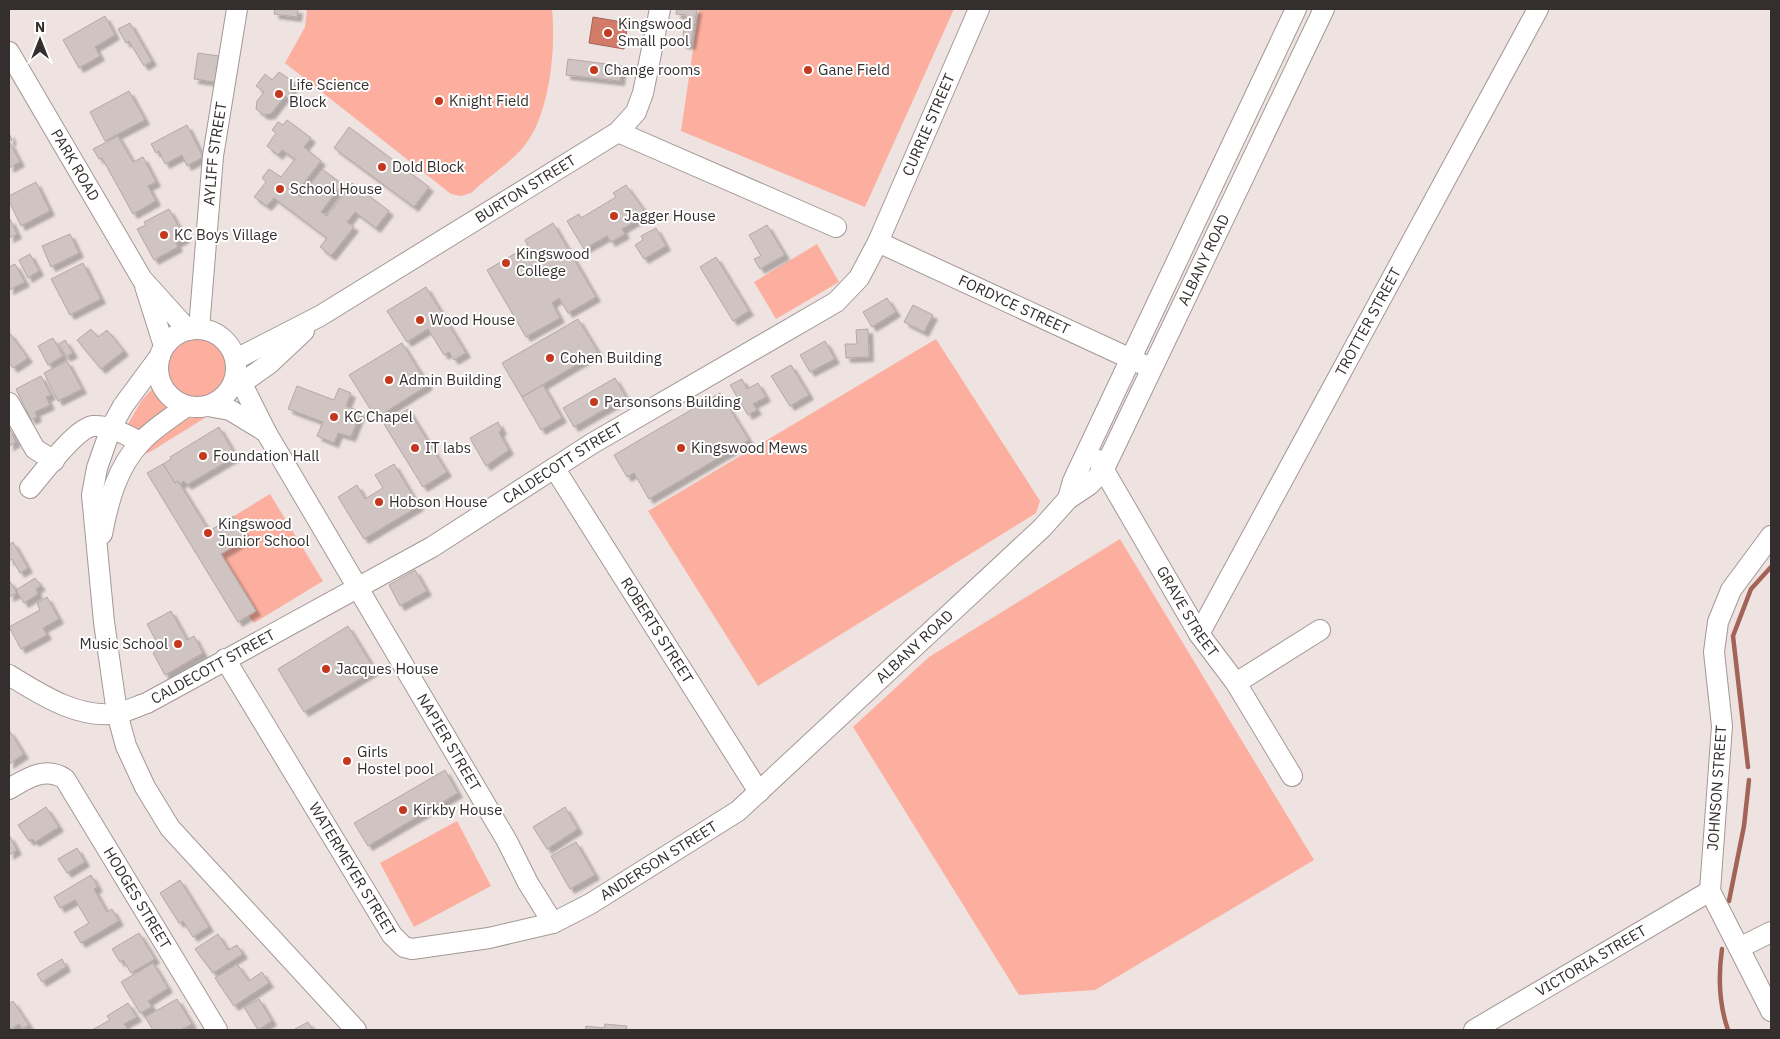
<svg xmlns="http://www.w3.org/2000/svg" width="1780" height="1039" font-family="'IBM Plex Sans',sans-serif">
<defs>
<filter id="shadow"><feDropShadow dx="4.5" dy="4.5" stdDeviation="1" flood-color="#0004"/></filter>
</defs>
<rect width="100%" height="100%" fill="#eee3e1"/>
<g fill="#fcaf9f">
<path d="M307 9H552C556 47 550 114 525 145 512 162 487 178 471 193L461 196 451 194 285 63 305 27Z"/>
<polygon points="699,9 954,9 865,207 681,131"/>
<polygon points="817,244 839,282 776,319 754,282"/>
<circle cx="197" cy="368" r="31"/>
<polygon points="936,339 1040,501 1036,513 758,686 648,511"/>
<polygon points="153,388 172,411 137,433 125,429 142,400"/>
<polygon points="208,416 150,452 140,456 144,450 182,419"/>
<polygon points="270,494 323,581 254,623 249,616 256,611 221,554 248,538 234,516"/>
<polygon points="1120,539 1314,860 1095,990 1019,995 853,727 929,657"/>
<polygon points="457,821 491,886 414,927 380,863"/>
</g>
<polygon fill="#d27b69" stroke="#a36457" points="593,17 628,23 624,49 589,43"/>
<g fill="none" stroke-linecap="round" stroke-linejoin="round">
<g stroke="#a36457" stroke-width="4.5">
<polyline points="1748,767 1733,636 1751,589 1771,567"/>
<polyline points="1729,901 1744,826 1749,780"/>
<path d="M1722 949C1718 977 1719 1004 1728 1030"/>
</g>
</g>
<g fill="#cfc4c2" stroke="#b3a8a6" filter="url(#shadow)">
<polygon points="275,9 298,9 297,17 274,14"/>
<polygon points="677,9 697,9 691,45 682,44 686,15 676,14"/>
<polygon points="105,16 115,35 95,47 100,56 79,68 63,40"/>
<polygon points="130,23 152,61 144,66 129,41 126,43 118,29"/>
<polygon points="198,53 219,56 215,82 194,79"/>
<polygon points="568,59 622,66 620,81 566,75"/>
<polygon points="279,72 295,83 290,90 298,97 293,103 285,96 271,114 264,115 256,109 257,101 264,92 256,86 265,74 272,80"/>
<polygon points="129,91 145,120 105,141 90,112"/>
<polygon points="287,120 311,138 304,147 321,161 296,193 301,197 322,169 342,184 321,212 327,216 352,183 389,211 376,228 355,212 347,222 354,227 331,256 320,247 327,238 274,198 267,206 254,197 266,182 262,178 269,169 281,177 295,159 282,150 278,155 267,146 276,133 272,130 278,122 283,125"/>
<polygon points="187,125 203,157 187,166 182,155 165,164 159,151 156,153 151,144"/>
<polygon points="349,127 429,187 414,207 334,148"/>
<polygon points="9,133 12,140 9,141 20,162 9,168"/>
<polygon points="118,136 133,162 143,157 156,182 148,186 156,201 133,214 102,158 99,159 93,149"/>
<polygon points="36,182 50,211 21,226 9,201 9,196"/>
<polygon points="626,185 647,214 622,229 625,234 611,242 607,236 584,249 567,221 579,214 581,218 616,197 613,193"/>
<polygon points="169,209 185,238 176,243 178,247 154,260 137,229 146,225 144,222"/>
<polygon points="10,219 17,234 9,238 9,220"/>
<polygon points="553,223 596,297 568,313 559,298 552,303 560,318 526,337 487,270 528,246 525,240"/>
<polygon points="767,225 785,255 760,269 754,259 761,256 749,235"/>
<polygon points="656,228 666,246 644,259 635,245 643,240 641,236"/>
<polygon points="70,234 79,253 51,267 42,246"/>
<polygon points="30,254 39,271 28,278 19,260"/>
<polygon points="716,257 749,311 733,321 700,267"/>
<polygon points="83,263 101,299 70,315 51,279"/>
<polygon points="15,264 25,282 9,290 9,267"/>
<polygon points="426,287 466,353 454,360 449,352 444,355 428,329 407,342 387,311"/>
<polygon points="887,298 896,312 872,327 863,312"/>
<polygon points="913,305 933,315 924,332 904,322"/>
<polygon points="578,319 598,352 522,397 502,363"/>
<polygon points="91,329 98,337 107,330 124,351 101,369 77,340"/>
<polygon points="868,329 869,357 846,358 845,344 857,344 856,330"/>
<polygon points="9,332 28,358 13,368 9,362"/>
<polygon points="53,338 63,356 48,365 38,346"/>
<polygon points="65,340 73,353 66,357 59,344"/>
<polygon points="825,341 835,359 810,372 800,355"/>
<polygon points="402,343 428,385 376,418 349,375"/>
<polygon points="67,361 82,389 58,401 44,373"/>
<polygon points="791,365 809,395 790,406 771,376"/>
<polygon points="41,376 51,395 46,397 50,405 35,412 37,417 31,420 16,389"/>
<polygon points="615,378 626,397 574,427 563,408"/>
<polygon points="742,379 747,389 758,383 766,397 753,404 757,410 748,415 730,385"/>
<polygon points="543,385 562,418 541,430 522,397"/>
<polygon points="297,386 334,400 339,388 351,393 346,406 361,412 351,437 338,433 334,443 317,436 323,422 288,409"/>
<polygon points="720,393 749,440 649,499 634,473 627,477 614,455"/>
<polygon points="408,409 447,472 423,487 384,424"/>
<polygon points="498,422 502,430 499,432 509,450 486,466 470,438"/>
<polygon points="9,427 16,442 9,446"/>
<polygon points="219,427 236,456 187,485 184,481 180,484 178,481 175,483 163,464 171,459 170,457"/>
<polygon points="163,464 175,483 178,481 209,531 234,516 248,538 221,554 256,611 238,622 147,473"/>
<polygon points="394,464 419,506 364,539 338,497 357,485 365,499 383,488 375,475"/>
<polygon points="13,542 28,568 20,573 12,559 9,561 9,545"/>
<polygon points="415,570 427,591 400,606 389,585"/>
<polygon points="35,578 41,586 36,589 38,594 24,603 16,590"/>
<polygon points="9,580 17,593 9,597"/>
<polygon points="47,597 59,619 43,628 47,635 21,649 9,627 40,610 37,603"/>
<polygon points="171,611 187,640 194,636 203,653 165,675 153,653 160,648 147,624"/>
<polygon points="348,626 375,670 304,712 278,669"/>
<polygon points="9,730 24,754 9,764"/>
<polygon points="445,770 458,793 368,846 354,823"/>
<polygon points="46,807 59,827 35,842 32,839 29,841 18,825"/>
<polygon points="565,807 578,829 547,849 533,827"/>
<polygon points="9,835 17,850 9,855"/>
<polygon points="576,842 595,875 570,889 551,856"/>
<polygon points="77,848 85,862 67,873 58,859"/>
<polygon points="91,875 98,887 94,889 107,912 112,909 119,921 81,943 74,932 89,923 75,900 60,908 54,897"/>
<polygon points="180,880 209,927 193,937 183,921 179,923 160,893"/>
<polygon points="139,933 155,959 131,973 123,960 120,962 112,949"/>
<polygon points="218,934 228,950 237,945 243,954 213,973 195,949"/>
<polygon points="62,959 66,967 42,982 37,974"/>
<polygon points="153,963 168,988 148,1001 152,1007 140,1013 121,982"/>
<polygon points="237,964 249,981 262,972 269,983 234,1006 215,978"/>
<polygon points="177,999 192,1024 181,1030 153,1030 145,1017"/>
<polygon points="259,999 272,1021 258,1030 244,1007"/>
<polygon points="13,1001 29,1025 22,1029 19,1024 9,1030 9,1004"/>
<polygon points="128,1003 137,1017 124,1024 128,1030 92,1030 110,1020 107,1016"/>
<polygon points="308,1022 313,1030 293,1030"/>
<polygon points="605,1024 627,1026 626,1030 631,1030 585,1030 586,1026 604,1028"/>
</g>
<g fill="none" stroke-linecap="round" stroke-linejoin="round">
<defs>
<g id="minor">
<path id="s1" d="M9 52 142 279 188 330"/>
<polyline points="618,132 836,227"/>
<path id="s2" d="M878 242 1144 365"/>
<polyline points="145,286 164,346"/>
<circle cx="197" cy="368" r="39"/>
<path id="s3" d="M199 329 213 156 237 9"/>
<polyline points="160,356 123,406 111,428 97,468 92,495 104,622 117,713 126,746 145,787 170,828 356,1030"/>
<path id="s4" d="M236 359 320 316 618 132 636 112 643 93 660 9"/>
<path id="s5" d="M237 374 266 432 507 841 528 883 553 923"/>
<polyline points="242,383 270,363 304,331"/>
<polyline points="9,403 35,449 54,461"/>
<polyline points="208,406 230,410 266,432"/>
<path id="s6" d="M1098 460 1199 634 1236 683 1292 776"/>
<path id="s7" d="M555 469 759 792"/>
<path d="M30 488C42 474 76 428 93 426 111 425 125 435 141 442"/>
<polyline points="1068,499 1073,481 1296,9"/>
<path d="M102 534C108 502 117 467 141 442 154 428 172 417 187 406"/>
<polyline points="1771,536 1731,590 1718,622 1714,652 1722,726 1710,891 1771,1011"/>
<path id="s8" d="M1199 634 1538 9"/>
<path id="s9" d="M225 659 392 935 404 947 412 949 489 938 553 923 590 904 738 811 1042 528 1068 499 1089 485 1103 471 1324 9"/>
<path id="s10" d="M9 675C40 694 79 720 118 713 128 711 138 706 147 703L432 547 593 443 836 302 859 278 878 242 979 9"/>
<polyline points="1236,683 1320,630"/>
<path id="s11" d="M9 789C27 778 46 766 65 779L217 1030"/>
<polyline points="1739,948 1771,932"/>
<path id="s12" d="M1474 1030 1710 891"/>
</g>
</defs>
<use href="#minor" stroke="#a39896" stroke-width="22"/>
<use href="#minor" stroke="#fff" stroke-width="20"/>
</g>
<g fill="#c3381e" stroke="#fff" stroke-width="2">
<circle cx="608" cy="33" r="5"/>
<circle cx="594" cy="70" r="5"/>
<circle cx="808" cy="70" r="5"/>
<circle cx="279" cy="94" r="5"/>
<circle cx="439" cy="101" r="5"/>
<circle cx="382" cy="167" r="5"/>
<circle cx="280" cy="189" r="5"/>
<circle cx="614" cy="216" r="5"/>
<circle cx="164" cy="235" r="5"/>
<circle cx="506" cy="263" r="5"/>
<circle cx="420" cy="320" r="5"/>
<circle cx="550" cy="358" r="5"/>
<circle cx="389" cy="380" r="5"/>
<circle cx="594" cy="402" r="5"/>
<circle cx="334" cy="417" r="5"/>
<circle cx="415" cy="448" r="5"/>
<circle cx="681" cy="448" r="5"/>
<circle cx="203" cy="456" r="5"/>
<circle cx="379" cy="502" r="5"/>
<circle cx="208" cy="533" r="5"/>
<circle cx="178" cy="644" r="5"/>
<circle cx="326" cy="669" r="5"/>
<circle cx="347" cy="761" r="5"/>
<circle cx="403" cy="810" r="5"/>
</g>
<g text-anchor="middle" stroke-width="4" stroke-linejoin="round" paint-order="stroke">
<g font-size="15" fill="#342f2e" stroke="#fff" text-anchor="start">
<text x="618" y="29">Kingswood<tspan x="618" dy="17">Small pool</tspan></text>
<text x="604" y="75">Change rooms</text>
<text x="818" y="75">Gane Field</text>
<text x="289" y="90">Life Science<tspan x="289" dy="17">Block</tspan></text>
<text x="449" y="106">Knight Field</text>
<text x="392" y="172">Dold Block</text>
<text x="290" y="194">School House</text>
<text x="624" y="221">Jagger House</text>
<text x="174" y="240">KC Boys Village</text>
<text x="516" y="259">Kingswood<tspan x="516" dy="17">College</tspan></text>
<text x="430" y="325">Wood House</text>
<text x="560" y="363">Cohen Building</text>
<text x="399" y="385">Admin Building</text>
<text x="604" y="407">Parsonsons Building</text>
<text x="344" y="422">KC Chapel</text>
<text x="425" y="453">IT labs</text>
<text x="691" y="453">Kingswood Mews</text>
<text x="213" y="461">Foundation Hall</text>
<text x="389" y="507">Hobson House</text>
<text x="218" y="529">Kingswood<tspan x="218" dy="17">Junior School</tspan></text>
<text x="168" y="649" text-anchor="end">Music School</text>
<text x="336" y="674">Jacques House</text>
<text x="357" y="757">Girls<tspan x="357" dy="17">Hostel pool</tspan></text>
<text x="413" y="815">Kirkby House</text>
</g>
<g font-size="15" fill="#342f2e" stroke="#fff">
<text dy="5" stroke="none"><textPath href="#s10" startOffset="1148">CURRIE STREET</textPath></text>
<text dy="5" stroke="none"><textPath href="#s3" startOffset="176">AYLIFF STREET</textPath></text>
<text dy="5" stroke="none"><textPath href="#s1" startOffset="131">PARK ROAD</textPath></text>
<text dy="5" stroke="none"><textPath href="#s4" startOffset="336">BURTON STREET</textPath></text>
<text dy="5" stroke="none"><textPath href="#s9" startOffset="1441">ALBANY ROAD</textPath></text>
<text dy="5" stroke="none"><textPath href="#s2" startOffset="150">FORDYCE STREET</textPath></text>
<text dy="5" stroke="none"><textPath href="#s8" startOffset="355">TROTTER STREET</textPath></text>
<text dy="5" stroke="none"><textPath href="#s10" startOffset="629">CALDECOTT STREET</textPath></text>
<text dy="5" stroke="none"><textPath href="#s6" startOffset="176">GRAVE STREET</textPath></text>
<text dy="5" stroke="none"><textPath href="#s7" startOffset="191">ROBERTS STREET</textPath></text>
<text dy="5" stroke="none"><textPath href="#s9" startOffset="949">ALBANY ROAD</textPath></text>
<text dy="5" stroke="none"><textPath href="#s10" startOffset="224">CALDECOTT STREET</textPath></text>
<text dy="5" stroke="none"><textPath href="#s5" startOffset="425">NAPIER STREET</textPath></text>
<text transform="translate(1717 788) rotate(-86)" y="5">JOHNSON STREET</text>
<text dy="5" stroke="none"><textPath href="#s9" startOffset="614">ANDERSON STREET</textPath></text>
<text dy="5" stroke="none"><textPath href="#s9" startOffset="246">WATERMEYER STREET</textPath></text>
<text dy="5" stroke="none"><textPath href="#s11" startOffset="200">HODGES STREET</textPath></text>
<text dy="5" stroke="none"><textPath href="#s12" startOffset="136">VICTORIA STREET</textPath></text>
</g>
</g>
<rect width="1780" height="1039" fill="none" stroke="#342f2e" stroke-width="20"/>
<g transform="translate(40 40)" stroke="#ffffff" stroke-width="4" paint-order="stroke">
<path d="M0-4L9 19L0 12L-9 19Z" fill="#342f2e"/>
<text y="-8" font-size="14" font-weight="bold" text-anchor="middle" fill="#342f2e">N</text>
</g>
</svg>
